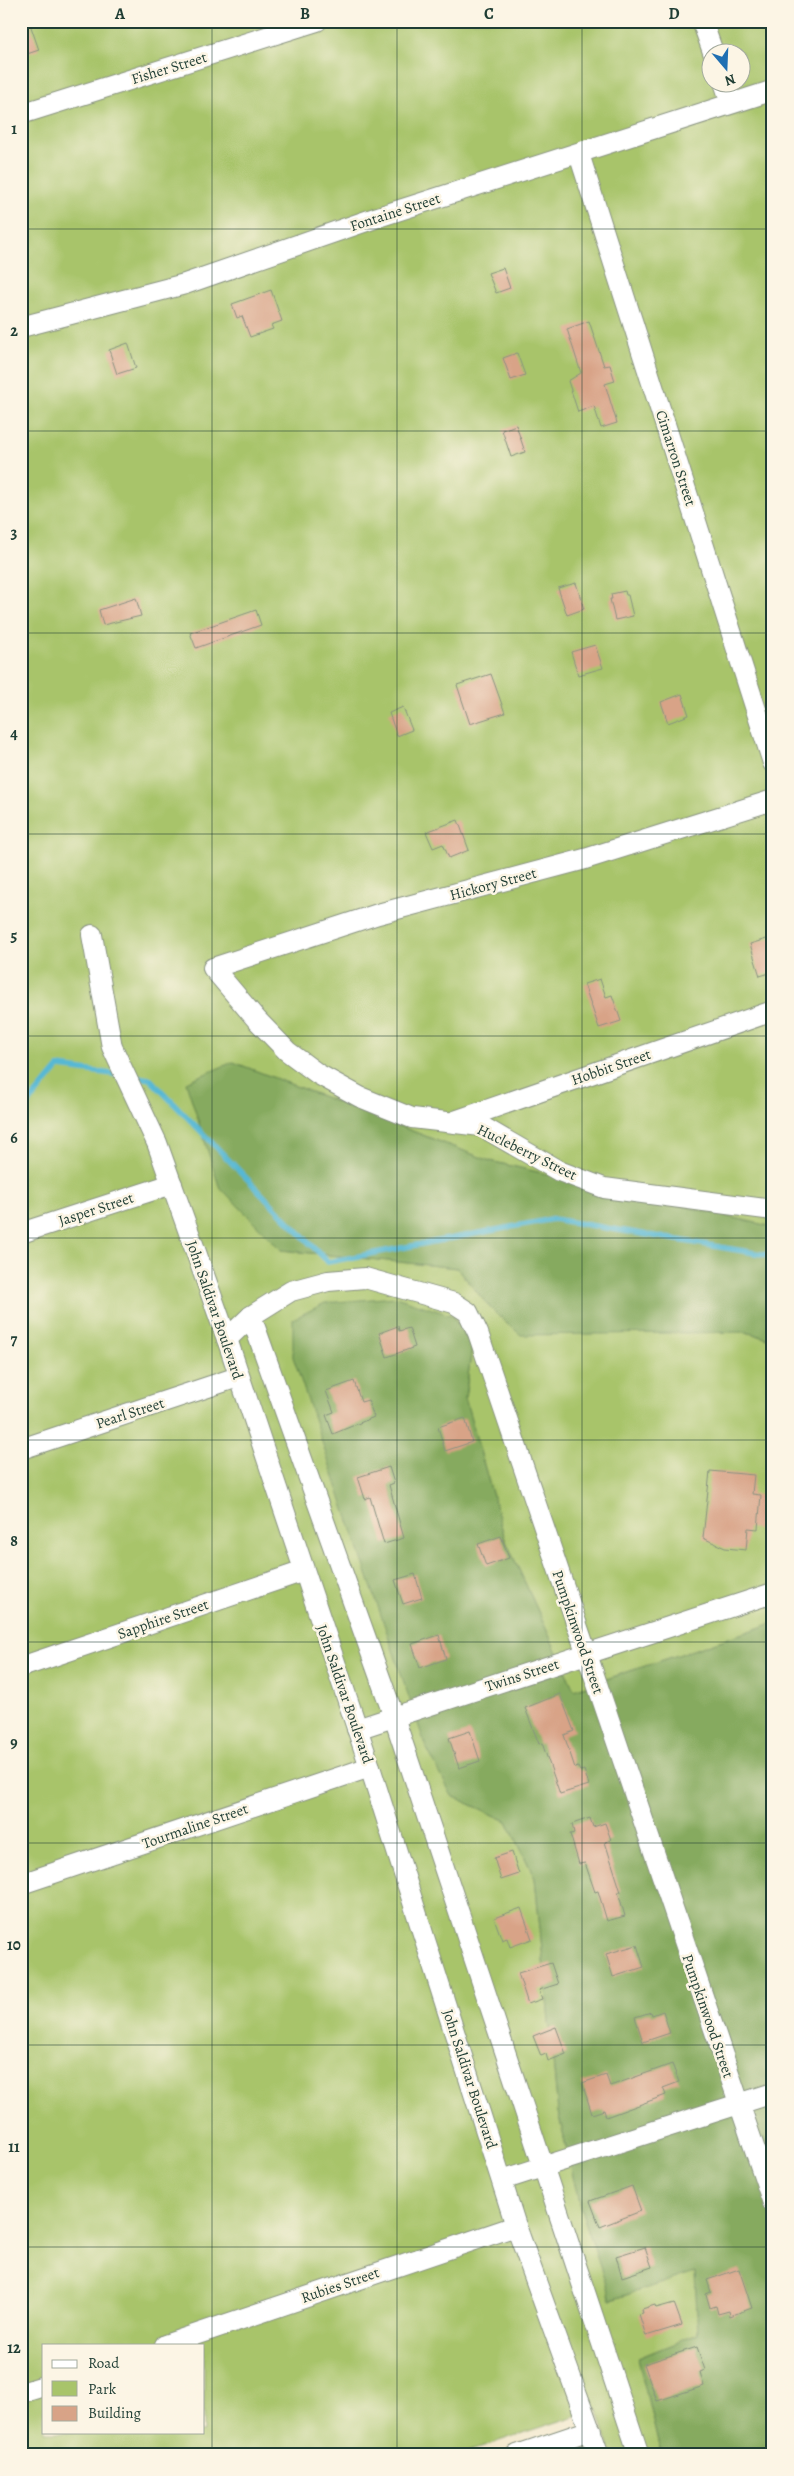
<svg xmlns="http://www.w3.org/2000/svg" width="794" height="2476" font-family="Alegreya,serif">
<rect width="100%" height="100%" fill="#fcf5e5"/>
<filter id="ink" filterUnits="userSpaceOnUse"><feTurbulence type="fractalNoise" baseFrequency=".02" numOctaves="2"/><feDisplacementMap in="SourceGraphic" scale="10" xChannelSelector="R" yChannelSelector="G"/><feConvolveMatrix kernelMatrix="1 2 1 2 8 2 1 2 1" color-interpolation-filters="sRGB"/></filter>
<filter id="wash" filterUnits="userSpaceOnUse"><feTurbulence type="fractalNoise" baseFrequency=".0096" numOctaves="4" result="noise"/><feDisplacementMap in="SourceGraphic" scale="20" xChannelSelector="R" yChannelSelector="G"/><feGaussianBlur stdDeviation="1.12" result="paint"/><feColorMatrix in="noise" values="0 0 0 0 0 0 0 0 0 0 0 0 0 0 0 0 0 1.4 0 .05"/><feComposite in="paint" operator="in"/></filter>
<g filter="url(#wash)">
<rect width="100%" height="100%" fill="#f1e7cb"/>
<path fill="#a8c46a" stroke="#64804f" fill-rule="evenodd" d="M21 21H773V1227L490 1161 233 1062 281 1250 457 1268 492 1310 746 1332 773 1340V1623L574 1690 505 1539 465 1398 472 1347 453 1316 452 1796 507 1821 535 1878 558 2112 580 2206 612 2300 695 2271 698 2334 638 2358 661 2455H612L597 2409 456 2455H21ZM712 52H742V82H712ZM44 2345H204V2432H44Z"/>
<g fill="#86aa5e" stroke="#527449">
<polygon points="233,1062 490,1161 773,1227 773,1340 746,1332 521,1335 492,1310 457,1268 281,1250 219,1186 186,1082"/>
<polygon points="396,1297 453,1316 472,1347 465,1398 505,1539 574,1690 773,1623 773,2455 661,2455 638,2358 698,2334 695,2272 611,2300 580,2206 558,2112 535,1878 507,1821 452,1796 426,1747 293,1357 293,1319 325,1303"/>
</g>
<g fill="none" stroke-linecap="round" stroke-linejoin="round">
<g stroke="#56b8d4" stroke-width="5.5">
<polyline points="131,1076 150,1079 328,1262 553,1219 773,1256"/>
<polyline points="21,1112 59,1067 120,1075"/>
</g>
</g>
<g id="blocks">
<g fill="#d8a387">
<polygon points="21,21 29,21 39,50 21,56"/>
<polygon points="503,268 510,288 496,293 488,273"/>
<polygon points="271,290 282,321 271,325 273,329 250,337 242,316 237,318 232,304"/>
<polygon points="589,321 604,366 610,365 615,381 605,384 617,423 601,428 594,406 578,412 568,381 581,373 567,329"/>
<polygon points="128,343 136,368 117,374 109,350"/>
<polygon points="517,353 525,375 511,380 503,358"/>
<polygon points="516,425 525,452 511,457 502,430"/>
<polygon points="576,583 584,609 567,615 558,588"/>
<polygon points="625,591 626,595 628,595 633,616 615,620 610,599 612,599 611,594"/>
<polygon points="136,598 141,616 103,625 99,610"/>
<polygon points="256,610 261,625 196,648 190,633"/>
<polygon points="595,645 603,668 578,675 571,652"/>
<polygon points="491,674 505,713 470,724 457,685"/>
<polygon points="682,694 689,715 668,723 661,702"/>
<polygon points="403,707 412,730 397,736 389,713"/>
<polygon points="458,820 469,850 449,858 443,844 433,848 426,832"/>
<polygon points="773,937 773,972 760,976 750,944"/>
<polygon points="600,979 606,997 612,995 621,1021 599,1028 584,984"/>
<polygon points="398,1326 399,1331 409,1328 415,1347 387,1357 379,1333"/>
<polygon points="354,1381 361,1402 368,1400 374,1417 333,1434 326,1415 334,1412 326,1391"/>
<polygon points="465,1418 472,1442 445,1451 438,1427"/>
<polygon points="389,1467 394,1483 389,1485 404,1538 384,1544 370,1497 365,1499 358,1477"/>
<polygon points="710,1471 754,1475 752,1494 761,1495 758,1529 748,1528 746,1550 725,1548 703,1538"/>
<polygon points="501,1536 509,1558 486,1566 478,1544"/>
<polygon points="415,1574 422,1598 403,1604 395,1580"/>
<polygon points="439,1635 446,1659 420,1668 412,1644"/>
<polygon points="560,1694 574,1731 564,1735 575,1768 578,1767 580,1771 584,1770 589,1785 560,1794 542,1743 539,1744 525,1708"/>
<polygon points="470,1731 480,1761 459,1768 449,1738"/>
<polygon points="590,1818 593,1827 605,1823 611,1840 605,1842 621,1892 618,1892 625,1916 607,1921 598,1891 595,1892 585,1863 579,1864 570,1834 574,1833 572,1824"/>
<polygon points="512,1852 519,1874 501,1880 494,1858"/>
<polygon points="521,1908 532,1939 510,1947 507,1938 502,1940 494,1918"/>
<polygon points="637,1945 644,1967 613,1977 606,1954"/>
<polygon points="551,1963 558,1984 539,1990 542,1999 528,2004 518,1973"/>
<polygon points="663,2011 670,2033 643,2042 635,2017 651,2012 652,2015"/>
<polygon points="556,2027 566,2054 548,2061 546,2054 541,2056 533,2036"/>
<polygon points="672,2064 679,2082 663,2088 666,2095 606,2117 604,2110 592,2114 582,2083 606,2075 610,2086"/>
<polygon points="632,2186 641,2211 600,2227 590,2201"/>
<polygon points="645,2247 652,2267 622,2277 616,2256"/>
<polygon points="739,2269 752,2308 730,2316 729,2311 718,2314 716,2306 710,2308 706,2294 711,2292 707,2280"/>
<polygon points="674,2303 682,2325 646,2336 639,2314 643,2313 642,2309 655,2305 656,2308"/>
<polygon points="697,2347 705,2370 700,2372 704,2386 657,2401 644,2364"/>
</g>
</g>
</g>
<g filter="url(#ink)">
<use href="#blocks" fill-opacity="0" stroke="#889280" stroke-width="1"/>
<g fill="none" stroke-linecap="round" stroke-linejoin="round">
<defs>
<g id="minor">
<polyline points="702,21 713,52"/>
<polyline points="724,82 731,103"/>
<polyline points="21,114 317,21"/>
<polyline points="579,154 773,763"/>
<polyline points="21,327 185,284 378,217 768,92"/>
<polyline points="773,800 585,859 378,914 213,968 257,1020 287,1051 318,1074 360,1097 412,1118 481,1126 559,1171 604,1188 773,1210"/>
<polyline points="92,935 112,1047 157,1143 227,1339 370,1767 516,2226 599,2455"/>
<polyline points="455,1121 773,1011"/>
<polyline points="21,1233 172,1184"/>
<polyline points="251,1316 394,1717 639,2455"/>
<polyline points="227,1339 251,1316 291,1291 328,1281 365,1278 454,1303 468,1312 478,1333 773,2203"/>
<polyline points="21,1449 238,1377"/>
<polyline points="21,1667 304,1571"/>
<polyline points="357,1729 773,1593"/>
<polyline points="21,1884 370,1767"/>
<polyline points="502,2180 773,2093"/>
<polyline points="165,2345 516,2226"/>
<polyline points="21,2393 44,2386"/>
<polyline points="517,2455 591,2430"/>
</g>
</defs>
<use href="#minor" stroke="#889280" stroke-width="22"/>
<use href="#minor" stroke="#fff" stroke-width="20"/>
</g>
</g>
<path fill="none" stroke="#1f3d34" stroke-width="1" stroke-opacity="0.55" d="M212 21V2455M397 21V2455M582 21V2455M21 229H773M21 431H773M21 633H773M21 834H773M21 1036H773M21 1238H773M21 1440H773M21 1642H773M21 1843H773M21 2045H773M21 2247H773"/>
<g text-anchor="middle" stroke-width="5" stroke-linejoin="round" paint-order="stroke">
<g font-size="15" fill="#1f3d34" stroke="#fcf5e5">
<text transform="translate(169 68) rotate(-17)" y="5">Fisher Street</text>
<text transform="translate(395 212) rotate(-18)" y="5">Fontaine Street</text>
<text transform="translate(676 458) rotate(72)" y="5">Cimarron Street</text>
<text transform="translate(493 884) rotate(-15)" y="5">Hickory Street</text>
<text transform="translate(611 1067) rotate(-19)" y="5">Hobbit Street</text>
<text transform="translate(527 1152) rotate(26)" y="5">Hucleberry Street</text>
<text transform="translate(96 1209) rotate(-18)" y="5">Jasper Street</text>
<text transform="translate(215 1310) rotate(71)" y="5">John Saldivar Boulevard</text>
<text transform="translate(130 1413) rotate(-18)" y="5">Pearl Street</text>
<text transform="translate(163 1619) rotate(-19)" y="5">Sapphire Street</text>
<text transform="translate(578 1632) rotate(71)" y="5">Pumpkinwood Street</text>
<text transform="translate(522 1675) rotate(-18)" y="5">Twins Street</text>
<text transform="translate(345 1694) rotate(71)" y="5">John Saldivar Boulevard</text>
<text transform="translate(195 1826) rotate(-19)" y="5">Tourmaline Street</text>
<text transform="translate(708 2016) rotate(71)" y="5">Pumpkinwood Street</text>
<text transform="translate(470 2079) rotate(72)" y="5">John Saldivar Boulevard</text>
<text transform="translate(340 2285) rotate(-19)" y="5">Rubies Street</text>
</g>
</g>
<rect width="794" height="2476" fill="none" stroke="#fcf5e5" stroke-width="55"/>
<rect x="42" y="2344" width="162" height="90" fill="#fcf5e5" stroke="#a4ab9e"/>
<rect x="52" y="2360" width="25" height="8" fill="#ffffff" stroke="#a4ab9e"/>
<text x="88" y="2368" font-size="15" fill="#1f3d34">Road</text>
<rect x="52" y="2381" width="25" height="15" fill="#a8c46a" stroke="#a4ab9e"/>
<text x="88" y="2394" font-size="15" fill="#1f3d34">Park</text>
<rect x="52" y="2406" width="25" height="15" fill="#d8a387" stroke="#a4ab9e"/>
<text x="88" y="2418" font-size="15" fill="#1f3d34">Building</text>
<g transform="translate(726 68) rotate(161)"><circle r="24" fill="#fcf5e5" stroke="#a4ab9e"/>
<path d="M0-4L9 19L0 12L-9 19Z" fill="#1f6fb2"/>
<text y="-8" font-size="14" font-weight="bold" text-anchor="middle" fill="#1f3d34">N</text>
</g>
<rect x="28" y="28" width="738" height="2420" fill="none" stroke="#1f3d34" stroke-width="2"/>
<g font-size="16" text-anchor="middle" font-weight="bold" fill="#1f3d34">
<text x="120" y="19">A</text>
<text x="305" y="19">B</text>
<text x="489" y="19">C</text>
<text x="674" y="19">D</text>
<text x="14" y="134">1</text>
<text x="14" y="336">2</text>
<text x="14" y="538">3</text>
<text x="14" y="739">4</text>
<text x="14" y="941">5</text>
<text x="14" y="1143">6</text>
<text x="14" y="1345">7</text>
<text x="14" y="1546">8</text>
<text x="14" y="1748">9</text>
<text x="14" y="1950">10</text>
<text x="14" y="2152">11</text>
<text x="14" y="2353">12</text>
</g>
</svg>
